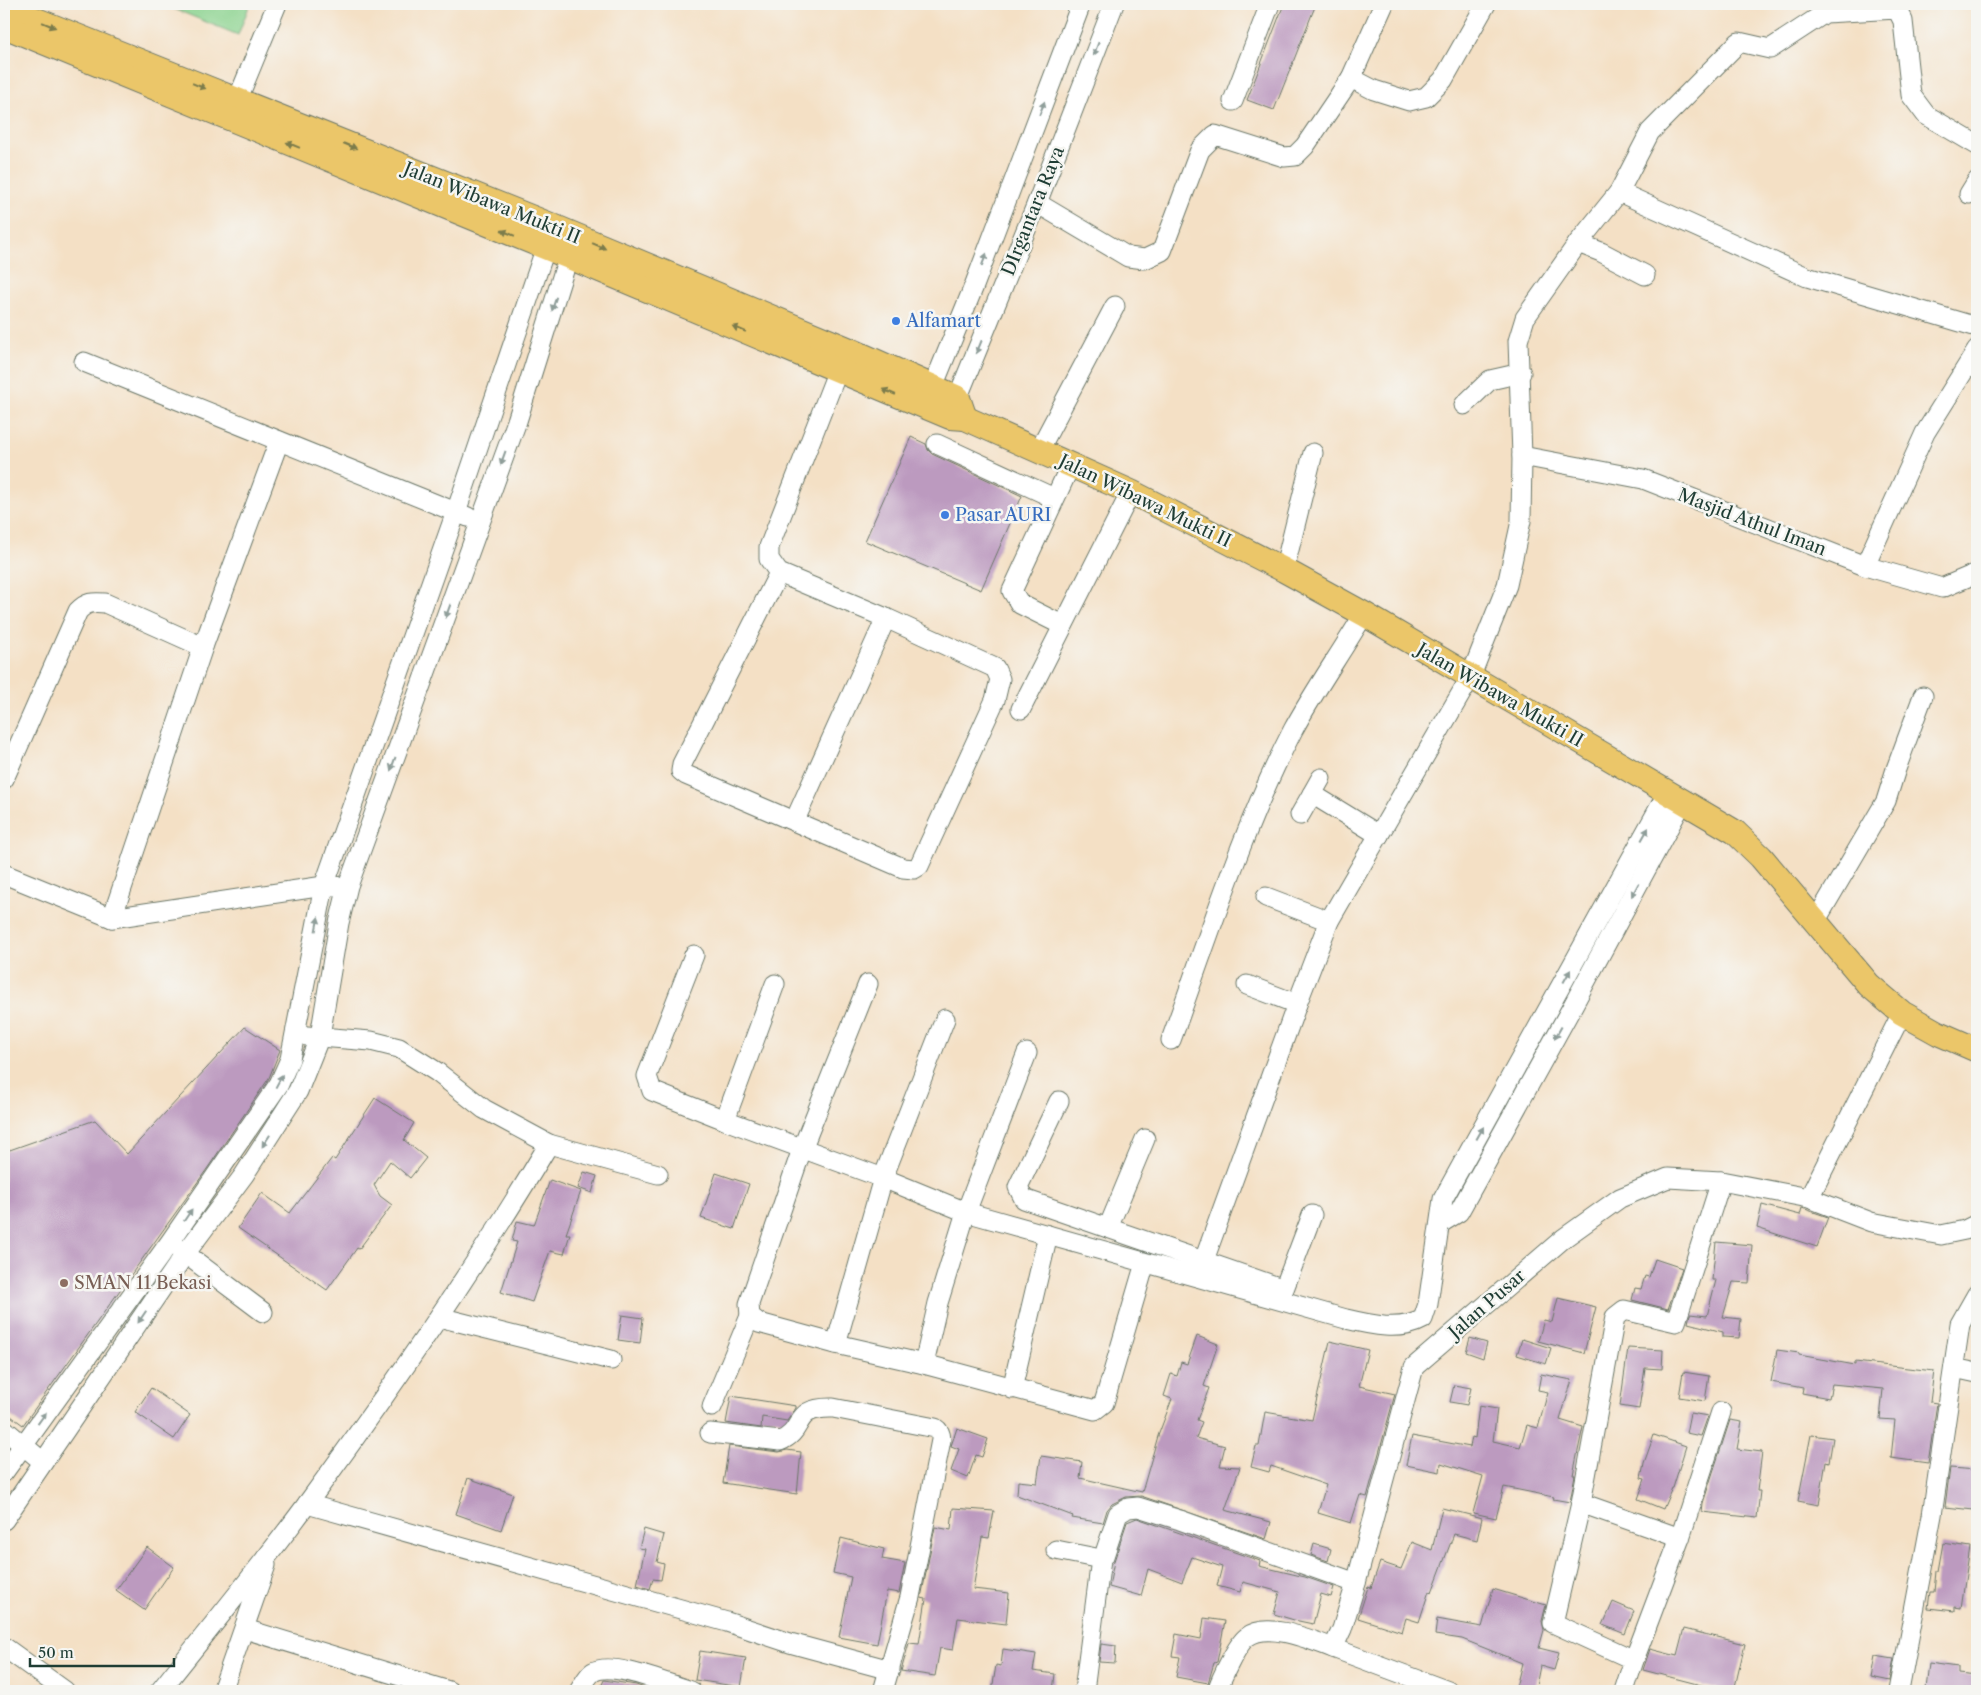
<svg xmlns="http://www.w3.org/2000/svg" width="1981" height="1695" font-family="'Libre Caslon Text',serif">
<rect width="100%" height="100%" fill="#f6f6f2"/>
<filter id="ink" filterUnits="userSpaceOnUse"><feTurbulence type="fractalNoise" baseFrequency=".02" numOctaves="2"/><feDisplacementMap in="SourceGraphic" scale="10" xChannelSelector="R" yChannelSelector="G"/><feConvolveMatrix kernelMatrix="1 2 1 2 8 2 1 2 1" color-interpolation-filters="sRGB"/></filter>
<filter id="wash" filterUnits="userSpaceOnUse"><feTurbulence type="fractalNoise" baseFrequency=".0096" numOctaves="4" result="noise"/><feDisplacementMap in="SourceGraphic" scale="20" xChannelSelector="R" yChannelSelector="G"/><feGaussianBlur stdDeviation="1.12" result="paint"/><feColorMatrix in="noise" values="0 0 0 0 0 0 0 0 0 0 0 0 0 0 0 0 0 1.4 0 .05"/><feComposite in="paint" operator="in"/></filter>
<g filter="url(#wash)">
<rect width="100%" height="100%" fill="#f4e0c5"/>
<polygon fill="#8bd38f" stroke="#558862" points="162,4 250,4 238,35"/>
<g id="blocks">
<g fill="#bc9abf">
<polygon points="1284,4 1316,4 1274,110 1247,100"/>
<polygon points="911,437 926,444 928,450 932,454 1022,496 981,590 865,541"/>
<polygon points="245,1027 280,1050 269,1078 207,1169 23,1425 4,1411 4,1152 95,1120 127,1154"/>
<polygon points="375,1098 414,1123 404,1140 426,1158 410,1178 390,1161 374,1185 380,1196 392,1205 359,1249 357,1248 327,1290 238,1228 262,1193 290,1213 332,1158 335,1160"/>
<polygon points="584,1172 597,1176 592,1193 578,1188"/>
<polygon points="716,1173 749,1184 734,1229 701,1218"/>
<polygon points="550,1180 581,1191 566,1234 570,1234 564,1254 550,1251 532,1302 501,1292 517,1242 512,1241 517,1221 534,1225"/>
<polygon points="1762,1205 1800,1215 1802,1208 1828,1217 1817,1247 1757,1228"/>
<polygon points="1716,1242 1752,1245 1749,1283 1733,1282 1723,1317 1741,1319 1739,1338 1723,1337 1723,1332 1688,1323 1690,1314 1707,1316 1716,1280 1712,1280"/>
<polygon points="1655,1259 1682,1268 1668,1309 1632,1300 1635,1288 1641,1289 1645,1276 1649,1277"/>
<polygon points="1558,1298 1596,1307 1584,1353 1538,1341 1544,1320 1552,1322"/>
<polygon points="622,1315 643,1318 640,1343 618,1340"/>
<polygon points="1197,1336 1218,1344 1204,1386 1209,1388 1197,1420 1202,1422 1196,1438 1225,1446 1220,1466 1240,1467 1225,1510 1271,1522 1266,1539 1141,1496 1126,1497 1112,1504 1107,1510 1103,1523 1072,1518 1073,1516 1017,1495 1018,1481 1037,1483 1041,1456 1082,1462 1080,1478 1142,1492 1158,1436 1172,1399 1164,1396 1171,1374 1177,1376 1181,1362 1187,1364"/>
<polygon points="1470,1338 1487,1343 1483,1358 1466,1352"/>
<polygon points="1522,1339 1551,1348 1546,1364 1517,1355"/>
<polygon points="1330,1341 1368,1350 1359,1386 1395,1394 1367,1497 1360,1495 1351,1523 1318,1513 1326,1485 1271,1466 1269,1472 1251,1467 1256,1446 1259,1446 1265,1412 1312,1420"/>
<polygon points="1628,1348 1663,1350 1662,1369 1645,1368 1639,1409 1620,1406"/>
<polygon points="1777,1350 1799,1353 1799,1355 1855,1365 1855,1362 1934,1371 1930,1402 1937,1403 1928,1463 1891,1458 1895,1420 1880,1419 1883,1389 1832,1384 1829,1398 1802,1393 1803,1388 1771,1382"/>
<polygon points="1683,1372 1709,1376 1705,1401 1679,1397"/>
<polygon points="1541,1374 1572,1380 1560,1420 1583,1427 1573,1475 1575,1475 1570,1502 1553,1499 1554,1497 1504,1487 1496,1518 1473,1513 1483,1476 1441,1463 1440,1472 1406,1465 1412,1436 1470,1447 1472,1437 1475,1438 1479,1406 1497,1409 1493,1441 1520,1447 1527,1425 1538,1428 1548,1392 1538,1390"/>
<polygon points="1454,1385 1471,1388 1467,1405 1450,1402"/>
<polygon points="151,1388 190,1415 174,1439 135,1412"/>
<polygon points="731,1396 796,1406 796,1408 787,1421 762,1417 761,1428 726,1423"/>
<polygon points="1690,1413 1708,1416 1701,1436 1686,1433"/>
<polygon points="1730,1420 1742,1422 1737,1449 1762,1452 1757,1491 1760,1491 1757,1518 1702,1512 1703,1503"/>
<polygon points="957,1428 988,1439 982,1457 976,1455 968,1478 951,1471 959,1449 951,1446"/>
<polygon points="1654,1435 1686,1446 1673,1488 1672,1488 1663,1509 1638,1499 1645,1479 1641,1478 1644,1463"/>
<polygon points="1811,1435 1833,1438 1829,1462 1826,1461 1819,1505 1798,1501"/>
<polygon points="729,1446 779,1452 787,1450 801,1452 797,1494 723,1483"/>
<polygon points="1950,1468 1977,1470 1974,1510 1945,1507"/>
<polygon points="468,1478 513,1494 501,1530 456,1514"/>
<polygon points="953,1508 994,1511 989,1538 982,1537 973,1589 1009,1593 1006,1624 958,1618 953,1650 940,1648 935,1676 901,1671 909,1643 919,1644 926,1599 921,1598 935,1527 951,1530"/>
<polygon points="1442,1508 1482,1518 1477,1540 1454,1534 1432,1592 1429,1591 1419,1622 1406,1618 1402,1632 1358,1618 1368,1587 1371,1588 1380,1562 1401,1569 1412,1542 1432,1550"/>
<polygon points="1137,1518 1260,1561 1259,1566 1305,1577 1334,1587 1331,1597 1321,1594 1313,1624 1294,1620 1274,1614 1280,1592 1243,1582 1240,1592 1217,1586 1222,1567 1192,1557 1182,1582 1148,1569 1141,1596 1109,1587 1114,1561 1127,1522"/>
<polygon points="644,1529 664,1535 657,1562 664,1564 661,1580 653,1579 650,1589 637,1585 645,1549 639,1548"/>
<polygon points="841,1538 884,1549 882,1559 905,1563 899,1593 887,1591 877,1644 839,1637 851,1577 833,1573"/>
<polygon points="1943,1543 1970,1547 1961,1608 1955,1607 1955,1611 1928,1608 1930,1592 1934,1592 1936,1571 1938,1571"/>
<polygon points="1314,1544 1331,1549 1328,1561 1311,1555"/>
<polygon points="147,1547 174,1567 144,1610 116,1590"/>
<polygon points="1493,1589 1546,1605 1542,1621 1544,1630 1539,1648 1559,1653 1554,1670 1540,1666 1535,1691 1515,1691 1522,1663 1462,1639 1435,1635 1437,1619 1482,1627"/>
<polygon points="1613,1602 1634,1611 1625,1634 1603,1625"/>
<polygon points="1204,1618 1225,1621 1217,1662 1214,1663 1208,1683 1176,1677 1180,1657 1172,1656 1176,1634 1201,1639"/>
<polygon points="1684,1629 1745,1644 1734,1691 1724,1691 1643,1670 1650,1649 1677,1656"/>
<polygon points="1101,1644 1116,1646 1115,1663 1099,1662"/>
<polygon points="1003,1649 1036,1654 1033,1671 1055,1674 1053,1691 992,1691 996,1665 1001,1666"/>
<polygon points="700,1651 746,1658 741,1687 695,1680"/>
<polygon points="1875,1656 1894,1659 1890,1681 1871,1677"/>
<polygon points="1929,1664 1958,1668 1958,1674 1977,1676 1977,1691 1941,1691 1926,1689"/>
<polygon points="604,1680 636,1685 647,1689 647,1691 599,1691"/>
</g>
</g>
</g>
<g filter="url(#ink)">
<use href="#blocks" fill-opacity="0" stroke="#6a7667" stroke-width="1"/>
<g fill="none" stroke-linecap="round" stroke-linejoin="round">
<defs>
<g id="minor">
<polyline points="1351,78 1384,4"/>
<polyline points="237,101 277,4"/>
<polyline points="1233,101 1270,4"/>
<polyline points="1619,192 1807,277 1977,327"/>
<polyline points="1969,194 1977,181"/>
<polyline points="1037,203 1128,257 1145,259 1162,251 1200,150 1215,135 1284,157 1295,156 1305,146 1351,78 1374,90 1409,101 1426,97 1443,80 1486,4"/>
<polyline points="1578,243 1601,252 1645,275"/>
<polyline points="84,362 468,517"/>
<polyline points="928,399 974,286 1081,4"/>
<polyline points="1464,405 1490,380 1521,373"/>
<polyline points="953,409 1037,203 1114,4"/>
<polyline points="937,444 1054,498"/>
<polyline points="1039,450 1115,306"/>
<polyline points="1522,456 1643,479 1865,566 1942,588 1977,573"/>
<polyline points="1865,566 1925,433 1977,350"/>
<polyline points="1284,570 1313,453"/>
<polyline points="779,573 682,764 681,771 686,775 903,868 914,869 919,866 995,700 1000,679 995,668 886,618 779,573 769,559 769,547 838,370 845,358"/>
<polyline points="1062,625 1020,604 1012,591 1071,464"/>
<polyline points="1021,709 1131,492"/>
<path d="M4 779 78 611C87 602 92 602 105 603L203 647"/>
<polyline points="1312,794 1321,778"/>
<polyline points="1300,815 1312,794 1379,835"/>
<polyline points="795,820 886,618"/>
<polyline points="4,874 112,918 324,886 336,886"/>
<polyline points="1266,897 1329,921"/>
<polyline points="112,918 203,647 279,441"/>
<polyline points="1815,922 1886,801 1896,769 1923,696"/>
<path d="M694 955 647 1076 652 1091 725 1120 883 1178 966 1212 1346 1319C1371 1325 1400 1332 1423 1319L1428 1304 1443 1199 1668 792"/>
<polyline points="868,984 802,1149 749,1304 750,1316 759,1323 836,1344 924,1364"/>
<polyline points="1247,985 1297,1004"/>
<polyline points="307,1036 371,1041 399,1048 437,1072 484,1109 549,1144 658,1174"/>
<path d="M1171 1040C1208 939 1243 826 1293 730 1314 691 1341 653 1364 614"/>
<polyline points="1027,1053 966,1212 938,1303 924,1364 1095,1410 1104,1403 1145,1263"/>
<polyline points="1059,1101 1018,1187 1024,1199 1284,1289 1312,1215"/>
<polyline points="725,1120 775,984"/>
<polyline points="1809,1198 1902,1013"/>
<polyline points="1441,1223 1459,1212 1571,1009 1683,801"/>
<polyline points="1108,1228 1145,1139"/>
<polyline points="175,1246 263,1312"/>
<polyline points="1203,1263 1297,1004 1329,921 1470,678 1507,585 1521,521 1522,456 1518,341 1525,318 1578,243 1619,192 1650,132 1739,42 1770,49 1825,13 1897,9 1903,21 1911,95 1926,115 1977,145"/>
<polyline points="439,1317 611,1360"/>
<polyline points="836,1344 883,1178 945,1019"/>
<polyline points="1954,1368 1977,1373"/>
<polyline points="1012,1389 1048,1235"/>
<polyline points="712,1407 750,1316"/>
<polyline points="4,1429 43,1462"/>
<path d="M710 1433 780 1441C807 1430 790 1407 833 1408L935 1428C940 1431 941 1434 941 1440L910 1597 883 1691"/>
<polyline points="4,1472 170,1242 279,1084 290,1059 324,886 456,512 550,235"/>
<polyline points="1581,1503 1680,1538"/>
<polyline points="307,1504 727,1622 790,1643 890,1670"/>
<polyline points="4,1520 185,1254 244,1175 298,1091 320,1036 339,923 348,886 517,421 572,245"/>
<polyline points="1056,1550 1101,1559 1104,1556 1118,1514 1128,1508 1138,1507 1180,1520 1356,1583"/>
<polyline points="245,1629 449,1691"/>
<polyline points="4,1647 65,1691"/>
<polyline points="1333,1648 1448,1691"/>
<polyline points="1634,1660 1680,1538 1721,1412"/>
<path d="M160 1691C209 1629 260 1568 307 1504 392 1388 475 1268 549 1144"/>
<polyline points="222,1691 266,1565"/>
<path d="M579 1691C583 1685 587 1676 593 1672 612 1660 670 1685 691 1691"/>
<polyline points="1084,1691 1101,1559"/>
<path d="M1217 1691C1221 1679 1237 1644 1247 1637 1268 1621 1311 1640 1333 1648L1342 1629 1356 1583 1414 1367 1564 1238 1620 1198 1668 1178 1721 1181 1809 1198 1871 1222 1941 1235 1965 1230 1977 1224"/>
<polyline points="1624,1691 1634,1660 1553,1623 1581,1503 1615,1317 1624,1310 1676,1322 1721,1181"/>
<polyline points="1899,1691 1932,1515 1960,1324 1977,1294"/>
</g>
<g id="major">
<polyline points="4,7 553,226 850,350 958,398 965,418"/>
<polyline points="4,26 569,257 950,417 965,418 1131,492 1284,570 1364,614 1735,832 1761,857 1869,985 1902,1013 1938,1033 1977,1050"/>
</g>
</defs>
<use href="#minor" stroke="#6a7667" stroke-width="21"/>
<use href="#major" stroke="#6a7667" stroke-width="26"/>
<use href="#minor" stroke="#fff" stroke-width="19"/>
<use href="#major" stroke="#ebc669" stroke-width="24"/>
</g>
<defs><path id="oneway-solid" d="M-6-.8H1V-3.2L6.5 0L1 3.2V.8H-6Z" transform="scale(1.25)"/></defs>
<g fill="#7b7b4c">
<use href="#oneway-solid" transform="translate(49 25) rotate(22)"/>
<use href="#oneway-solid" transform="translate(199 86) rotate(22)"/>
<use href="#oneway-solid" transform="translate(293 145) rotate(-158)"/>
<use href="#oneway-solid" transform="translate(350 146) rotate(22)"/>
<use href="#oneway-solid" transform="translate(508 233) rotate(-158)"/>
<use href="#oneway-solid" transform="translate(599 246) rotate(23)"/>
<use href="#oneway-solid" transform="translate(739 329) rotate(-157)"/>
<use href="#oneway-solid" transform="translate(889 392) rotate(-157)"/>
</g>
<g fill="#8f9e9a">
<use href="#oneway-solid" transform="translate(1096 49) rotate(111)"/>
<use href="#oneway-solid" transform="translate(1042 108) rotate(-69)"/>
<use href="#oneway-solid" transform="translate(984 260) rotate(-69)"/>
<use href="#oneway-solid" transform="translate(554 304) rotate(107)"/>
<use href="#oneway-solid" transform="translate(979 347) rotate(112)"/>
<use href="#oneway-solid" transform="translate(503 458) rotate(110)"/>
<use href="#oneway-solid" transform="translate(448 611) rotate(110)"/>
<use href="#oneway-solid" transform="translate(393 764) rotate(110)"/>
<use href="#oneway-solid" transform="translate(1645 834) rotate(-61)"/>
<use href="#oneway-solid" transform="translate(1635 890) rotate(118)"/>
<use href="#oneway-solid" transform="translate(317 924) rotate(-79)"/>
<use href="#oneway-solid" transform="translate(1567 976) rotate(-61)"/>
<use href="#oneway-solid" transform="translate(1558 1033) rotate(119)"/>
<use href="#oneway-solid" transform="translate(279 1081) rotate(-62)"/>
<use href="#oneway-solid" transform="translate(1480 1133) rotate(-61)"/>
<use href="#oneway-solid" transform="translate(266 1141) rotate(123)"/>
<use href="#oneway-solid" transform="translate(188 1215) rotate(-56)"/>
<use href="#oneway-solid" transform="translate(142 1317) rotate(124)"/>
<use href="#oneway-solid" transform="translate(42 1418) rotate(-54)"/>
</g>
</g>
<g fill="#3f7fe0" stroke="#f6f6f2" stroke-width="2">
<circle cx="896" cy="321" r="5"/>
<circle cx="945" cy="515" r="5"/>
</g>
<circle fill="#8d6e63" stroke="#f6f6f2" stroke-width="2" cx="64" cy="1283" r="5"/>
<g text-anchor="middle" stroke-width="5" stroke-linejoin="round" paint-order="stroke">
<g font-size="18" fill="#1f3d34" stroke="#f6f6f2">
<text transform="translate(492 203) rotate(22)" y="6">Jalan Wibawa Mukti II</text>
<text transform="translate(1033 211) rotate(-68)" y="6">DIrgantara Raya</text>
<text transform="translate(1145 501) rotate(26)" y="6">Jalan Wibawa Mukti II</text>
<text transform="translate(1752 522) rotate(21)" y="6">Masjid Athul Iman</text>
<text transform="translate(1500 695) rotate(30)" y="6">Jalan Wibawa Mukti II</text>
<text transform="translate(1487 1304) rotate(-41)" y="6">Jalan Pusar</text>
</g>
<g font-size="18" fill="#366cbe" stroke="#f6f6f2" text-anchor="start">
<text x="906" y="327">Alfamart</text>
<text x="955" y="521">Pasar AURI</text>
</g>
<g font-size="18" fill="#785e54" stroke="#f6f6f2" text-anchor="start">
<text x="74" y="1289">SMAN 11 Bekasi</text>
</g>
</g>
<rect width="1981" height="1695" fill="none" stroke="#f6f6f2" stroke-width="20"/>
<path d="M30 1658v8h144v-8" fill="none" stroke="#1f3d34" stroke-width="2.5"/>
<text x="38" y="1658" font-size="15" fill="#1f3d34" stroke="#f6f6f2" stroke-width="4" paint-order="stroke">50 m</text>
</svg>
